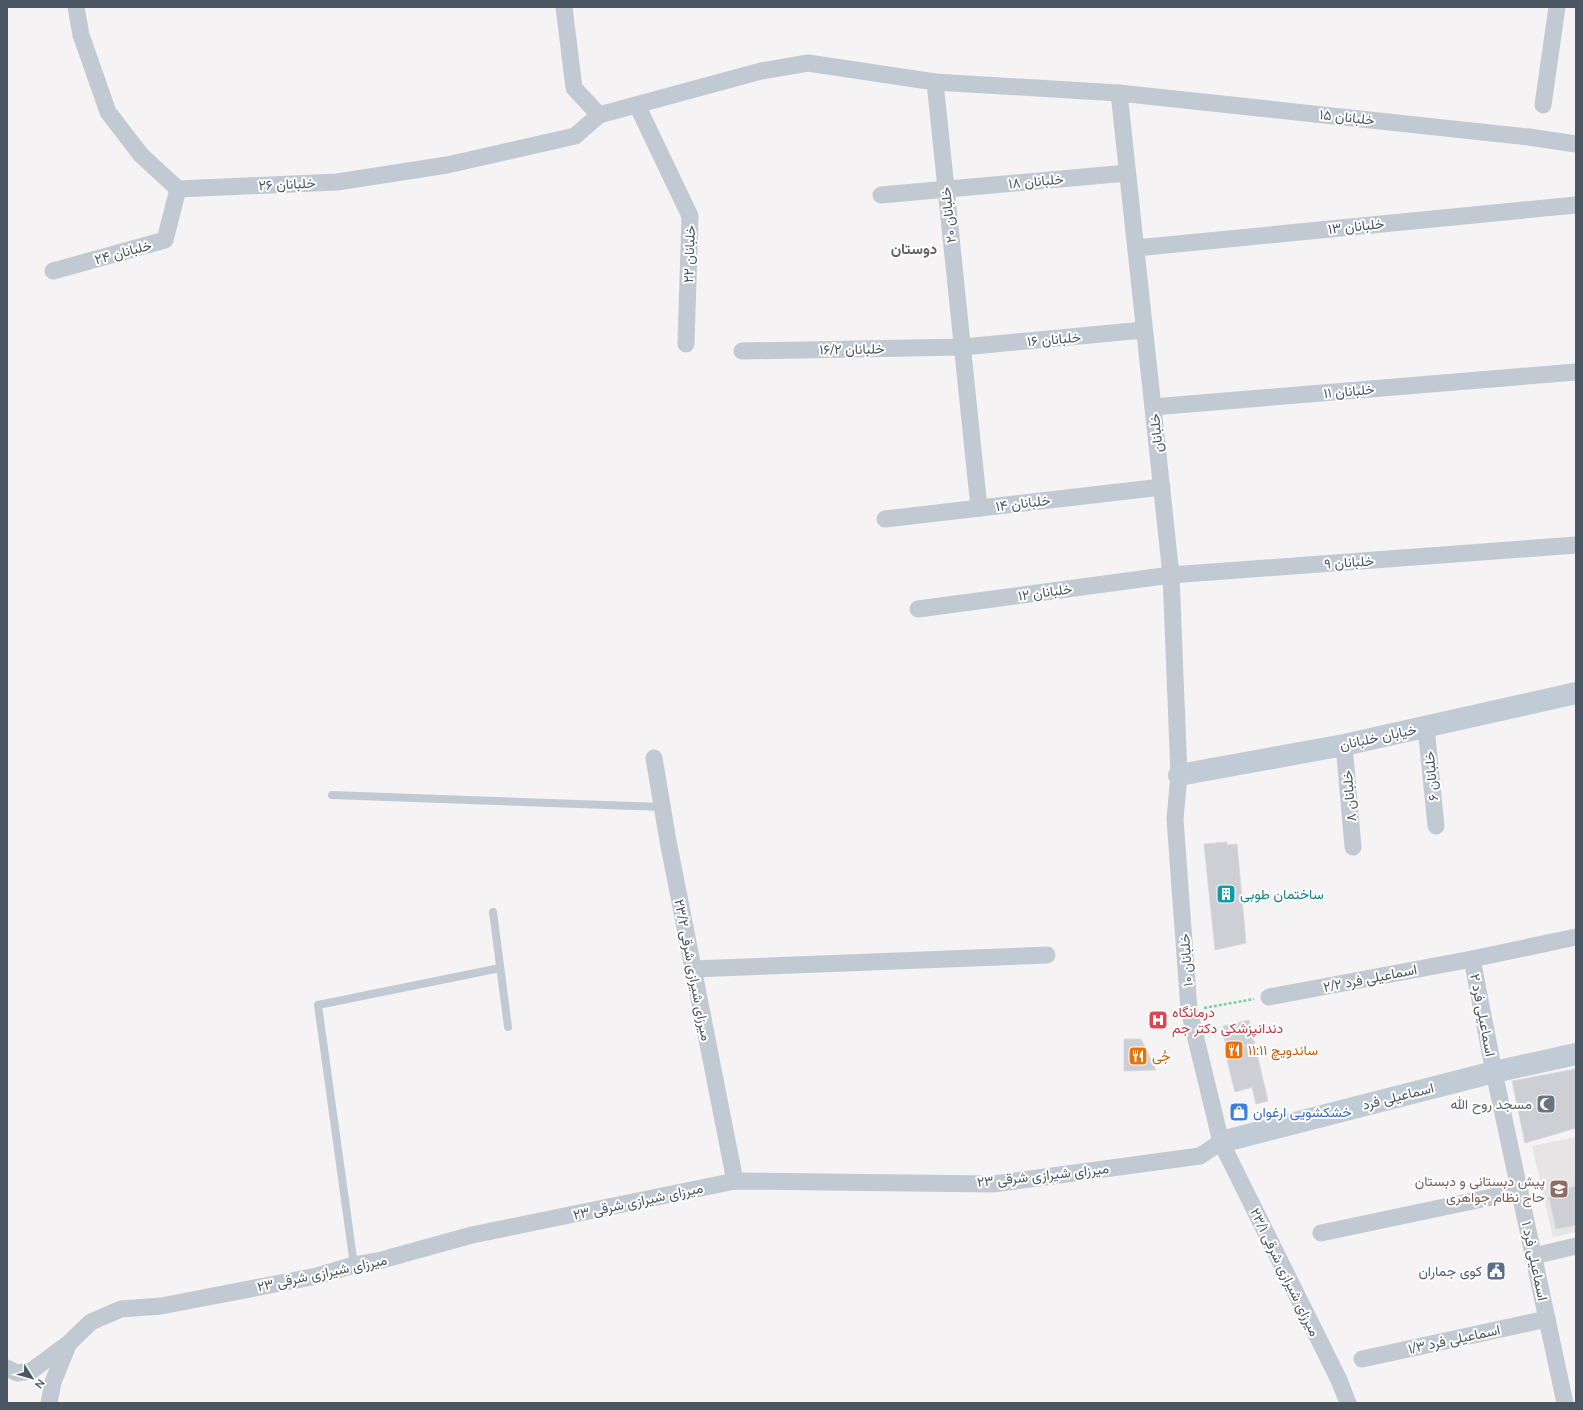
<svg xmlns="http://www.w3.org/2000/svg" width="1583" height="1410" font-family="Mulish,Vazirmatn,sans-serif">
<rect width="100%" height="100%" fill="#f5f3f3"/>
<polygon fill="#e6e4e5" points="1576,1137 1576,1232 1553,1237 1532,1146"/>
<g fill="#cdcfd5" stroke="#d7d9de">
<polygon points="1227,842 1227,845 1237,844 1246,943 1215,950 1204,844"/>
<polygon points="1249,1020 1268,1101 1256,1104 1252,1087 1235,1092 1228,1064 1223,1026"/>
<polygon points="1124,1039 1141,1039 1156,1070 1124,1071"/>
<polygon points="1576,1069 1576,1128 1525,1143 1512,1081"/>
<polygon points="1576,1186 1576,1225 1556,1229 1549,1197 1554,1191"/>
</g>
<g fill="none" stroke-linecap="round" stroke-linejoin="round">
<polyline stroke="#7ad0a6" stroke-width="2.5" stroke-dasharray="3 2" stroke-linecap="butt" points="1204,1008 1254,999"/>
<g stroke="#c1cad2" stroke-width="8">
<polyline points="332,795 662,807"/>
<polyline points="493,912 508,1027"/>
<polyline points="354,1265 318,1005 500,968"/>
</g>
<g stroke="#c1cad2" stroke-width="17">
<polyline points="76,7 81,35 108,112 141,155 178,189 337,182 447,165 575,136 599,115"/>
<polyline points="564,7 574,88 599,115 761,71 808,63 935,82 1119,93 1529,137 1576,144"/>
<polyline points="935,82 979,508"/>
<polyline points="1119,93 1171,575 1179,775 1175,819 1189,1010 1221,1142 1339,1380 1348,1403"/>
<polyline points="637,105 690,216 686,344"/>
<polyline points="1543,105 1557,7"/>
<polyline points="881,195 1127,173"/>
<polyline points="1136,248 1576,205"/>
<polyline points="53,271 165,240 178,189"/>
<polyline points="742,351 963,347 1144,330"/>
<polyline points="1153,407 1576,372"/>
<polyline points="885,519 1162,487"/>
<polyline points="918,609 1171,575 1576,545"/>
<polyline points="1426,727 1436,826"/>
<polyline points="1344,745 1353,847"/>
<polyline points="654,758 668,841 735,1181"/>
<polyline points="1472,959 1494,1072 1565,1403"/>
<polyline points="693,969 1047,955"/>
<polyline points="1269,997 1472,959 1576,937"/>
<polyline points="1321,1233 1520,1191"/>
<polyline points="1534,1256 1576,1246"/>
<polyline points="1362,1359 1547,1319"/>
<polyline points="7,1368 17,1373 31,1371 69,1343 91,1322 121,1309 161,1306 317,1276 354,1265 378,1261 472,1235 735,1181 993,1184 1200,1156 1221,1142"/>
<polyline points="49,1403 53,1382 68,1345"/>
</g>
<g stroke="#c1cbd6" stroke-width="22">
<polyline points="1179,775 1344,745 1576,693"/>
<polyline points="1221,1142 1494,1072 1576,1054"/>
</g>
</g>
<defs>
<symbol id="building-square" viewBox="-11 -11 22 22"><rect x="-9" y="-9" width="18" height="18" rx="4" fill="#0f9aa8" stroke="#fff"/><path d="M-4-6H4V6H1V3H-1V6H-4ZM-2.5-4.3h1.7v1.8h-1.7ZM.8-4.3h1.7v1.8H.8ZM-2.5-1h1.7V.8h-1.7ZM.8-1h1.7V.8H.8Z" fill="#fff"/></symbol>
<symbol id="hospital-square" viewBox="-11 -11 22 22"><rect x="-9" y="-9" width="18" height="18" rx="4" fill="#e0444e" stroke="#fff"/><path d="M-5-5h3v3.5h4V-5h3V5h-3V1.5h-4V5h-3Z" fill="#fff"/></symbol>
<symbol id="restaurant-square" viewBox="-11 -11 22 22"><rect x="-9" y="-9" width="18" height="18" rx="4" fill="#e8710a" stroke="#fff"/><path d="M-5-6h1v4h1v-4h1v4h1v-4h1v5L-1.5 .5V6h-2V.5L-5-1ZM5-6V6H3V1.5H1.5Q1.5-4 5-6Z" fill="#fff"/></symbol>
<symbol id="mosque-square" viewBox="-11 -11 22 22"><rect x="-9" y="-9" width="18" height="18" rx="4" fill="#6b7280" stroke="#fff"/><path d="M3.5-4.9A6 6 0 1 0 3.5 4.9A5 5 0 1 1 3.5-4.9Z" fill="#fff"/></symbol>
<symbol id="shop-square" viewBox="-11 -11 22 22"><rect x="-9" y="-9" width="18" height="18" rx="4" fill="#3f7fe0" stroke="#fff"/><path d="M-5-2.5h2.3a2.7 3.5 0 0 1 5.4 0H5L5.5 6h-11ZM-1.5-2.5h3a1.5 2.3 0 0 0-3 0Z" fill="#fff"/></symbol>
<symbol id="school-square" viewBox="-11 -11 22 22"><rect x="-9" y="-9" width="18" height="18" rx="4" fill="#8d6e63" stroke="#fff"/><path d="M0-5L7-2L0 1L-7-2ZM-4 1L0 2.5L4 1V4Q0 6-4 4Z" fill="#fff"/></symbol>
<symbol id="civic-square" viewBox="-11 -11 22 22"><rect x="-9" y="-9" width="18" height="18" rx="4" fill="#5c6f8a" stroke="#fff"/><path d="M-.6-6.5H3V-4.5H.6V-3L4-1V1h2V6H-6V1h2V-1L-.6-3ZM-1.2 2.5V6h2.4V2.5Z" fill="#fff"/></symbol>
</defs>
<g fill-rule="evenodd">
<use href="#building-square" x="1215" y="883" width="22" height="22"/>
<use href="#hospital-square" x="1147" y="1009" width="22" height="22"/>
<use href="#restaurant-square" x="1223" y="1039" width="22" height="22"/>
<use href="#restaurant-square" x="1127" y="1045" width="22" height="22"/>
<use href="#mosque-square" x="1535" y="1093" width="22" height="22"/>
<use href="#shop-square" x="1228" y="1101" width="22" height="22"/>
<use href="#school-square" x="1548" y="1178" width="22" height="22"/>
<use href="#civic-square" x="1485" y="1260" width="22" height="22"/>
</g>
<g text-anchor="middle" stroke-width="4" stroke-linejoin="round" paint-order="stroke">
<g font-size="14" fill="#4a5661" stroke="#fff">
<text transform="translate(1347 117) rotate(6)" y="5">۱۵ خلبانان</text>
<text transform="translate(1036 181) rotate(-5)" y="5">۱۸ خلبانان</text>
<text transform="translate(287 184) rotate(-3)" y="5">۲۶ خلبانان</text>
<text transform="translate(948 215) rotate(-96)" y="5">۲۰ خلبانان</text>
<text transform="translate(1356 226) rotate(-6)" y="5">۱۳ خلبانان</text>
<text transform="translate(123 252) rotate(-15)" y="5">۲۴ خلبانان</text>
<text transform="translate(689 254) rotate(-88)" y="5">۲۲ خلبانان</text>
<text transform="translate(1054 339) rotate(-5)" y="5">۱۶ خلبانان</text>
<text transform="translate(852 349) rotate(-1)" y="5">۱۶/۲ خلبانان</text>
<text transform="translate(1349 391) rotate(-5)" y="5">۱۱ خلبانان</text>
<text transform="translate(1156 433) rotate(-96)" y="5">خلبانان</text>
<text transform="translate(1023 503) rotate(-7)" y="5">۱۴ خلبانان</text>
<text transform="translate(1349 562) rotate(-4)" y="5">۹ خلبانان</text>
<text transform="translate(1045 592) rotate(-8)" y="5">۱۲ خلبانان</text>
<text transform="translate(1378 737) rotate(-12)" y="5">خیابان خلبانان</text>
<text transform="translate(1431 776) rotate(-95)" y="5">۶ خلبانان</text>
<text transform="translate(1349 796) rotate(-95)" y="5">۸ خلبانان</text>
<text transform="translate(1186 960) rotate(-94)" y="5">۱۰ خلبانان</text>
<text transform="translate(693 970) rotate(79)" y="5">۲۳/۲ میرزای شیرازی شرقی</text>
<text transform="translate(1370 978) rotate(-11)" y="5">۲/۲ اسماعیلی فرد</text>
<text transform="translate(1483 1015) rotate(79)" y="5">۲ اسماعیلی فرد</text>
<text transform="translate(1398 1096) rotate(-14)" y="5">اسماعیلی فرد</text>
<text transform="translate(1043 1175) rotate(-6)" y="5">۲۳ میرزای شیرازی شرقی</text>
<text transform="translate(638 1201) rotate(-12)" y="5">۲۳ میرزای شیرازی شرقی</text>
<text transform="translate(1535 1261) rotate(78)" y="5">۱ اسماعیلی فرد</text>
<text transform="translate(1285 1272) rotate(64)" y="5">۲۳/۱ میرزای شیرازی شرقی</text>
<text transform="translate(322 1273) rotate(-12)" y="5">۲۳ میرزای شیرازی شرقی</text>
<text transform="translate(1454 1339) rotate(-12)" y="5">۱/۳ اسماعیلی فرد</text>
</g>
<g font-size="14" fill="#0d838f" stroke="#fff" text-anchor="start">
<text x="1240" y="899">ساختمان طوبی</text>
</g>
<g font-size="14" fill="#be3a42" stroke="#fff" text-anchor="start">
<text x="1172" y="1017">درمانگاه<tspan x="1172" dy="16">دندانپزشکی دکتر جم</tspan></text>
</g>
<g font-size="14" fill="#c56008" stroke="#fff" text-anchor="start">
<text x="1248" y="1055">ساندویچ ۱۱:۱۱</text>
<text x="1152" y="1061">جُی</text>
</g>
<g font-size="14" fill="#5b616d" stroke="#fff" text-anchor="end">
<text x="1532" y="1109">مسجد روح الله</text>
</g>
<g font-size="14" fill="#366cbe" stroke="#fff" text-anchor="start">
<text x="1253" y="1117">خشکشویی ارغوان</text>
</g>
<g font-size="14" fill="#785e54" stroke="#fff" text-anchor="end">
<text x="1545" y="1186">پیش دبستانی و دبستان<tspan x="1545" dy="16">حاج نظام جواهری</tspan></text>
</g>
<g font-size="14" fill="#4e5e75" stroke="#fff" text-anchor="end">
<text x="1482" y="1276">کوی جماران</text>
</g>
<g font-size="15" font-weight="bold" fill="#5f6368" stroke="#fff">
<text x="914" y="254">دوستان</text>
</g>
</g>
<rect width="1583" height="1410" fill="none" stroke="#4a5661" stroke-width="16"/>
<g transform="translate(32 1378) rotate(127)" stroke="#ffffff" stroke-width="3" paint-order="stroke">
<path d="M0-3L7 15L0 10L-7 15Z" fill="#4a5661"/>
<text y="-6" font-size="11" font-weight="bold" text-anchor="middle" fill="#4a5661">N</text>
</g>
</svg>
